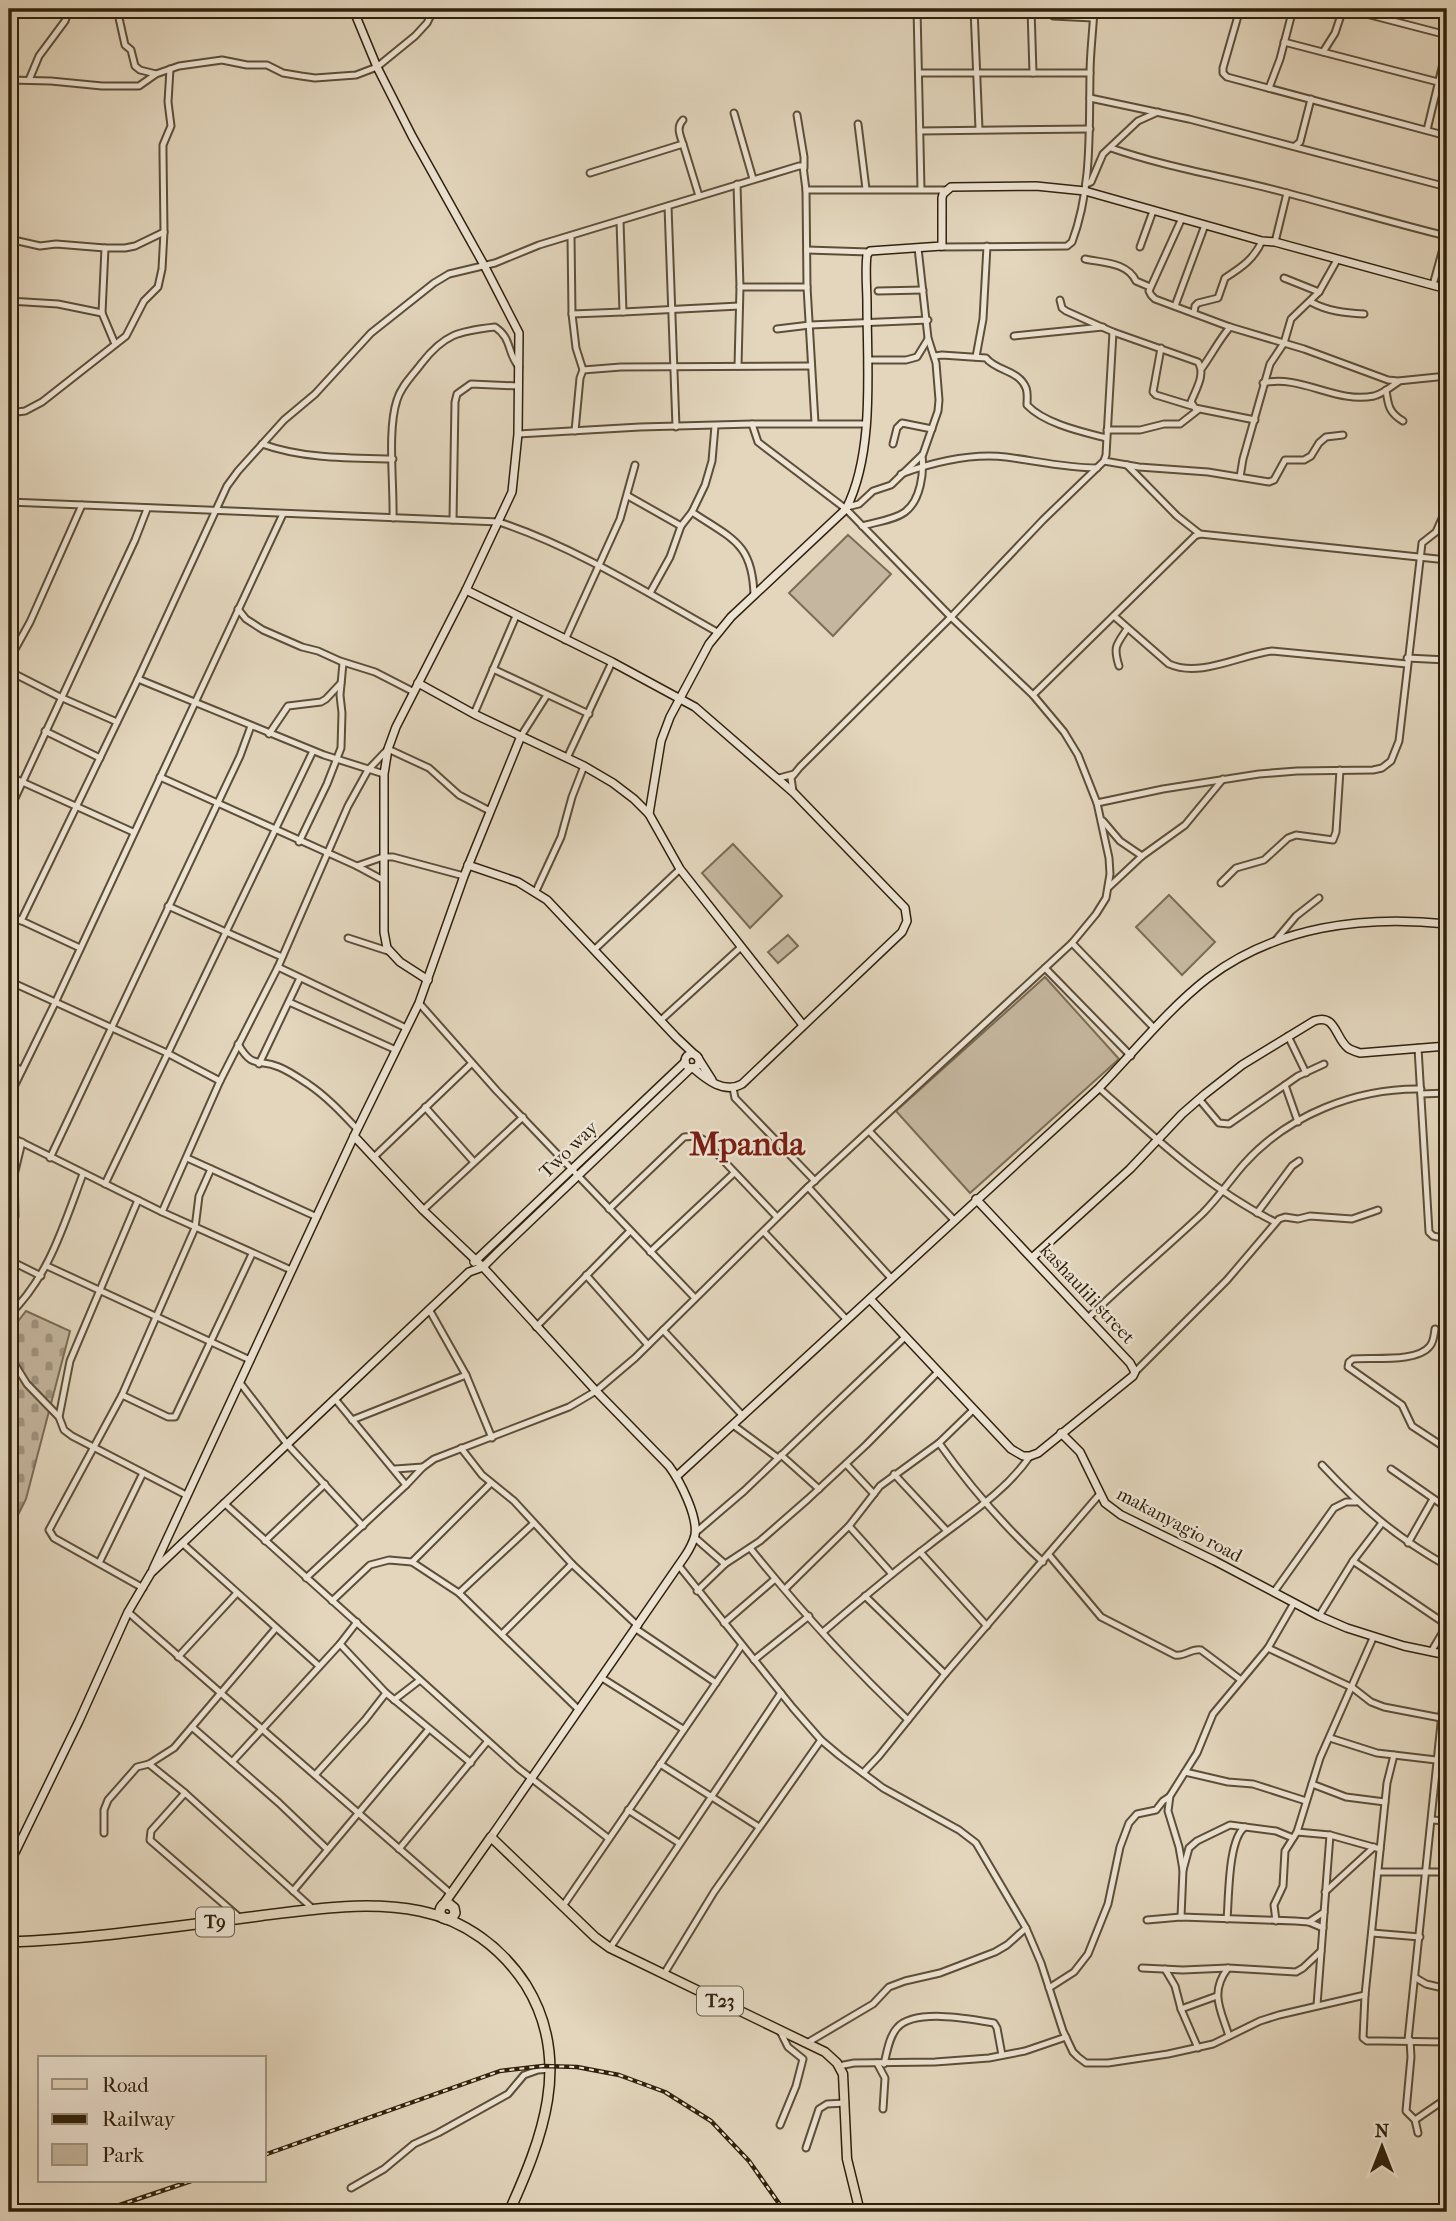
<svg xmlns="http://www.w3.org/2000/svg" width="1456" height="2221" font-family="'IM FELL French Canon',serif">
<defs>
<pattern id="cemetery-stones" width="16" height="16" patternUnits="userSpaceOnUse" patternTransform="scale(1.75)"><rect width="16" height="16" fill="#c5b79f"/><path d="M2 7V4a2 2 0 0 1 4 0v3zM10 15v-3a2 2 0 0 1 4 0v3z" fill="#a09480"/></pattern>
</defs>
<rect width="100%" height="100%" fill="#e3d6bd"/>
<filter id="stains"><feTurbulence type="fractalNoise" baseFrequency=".00286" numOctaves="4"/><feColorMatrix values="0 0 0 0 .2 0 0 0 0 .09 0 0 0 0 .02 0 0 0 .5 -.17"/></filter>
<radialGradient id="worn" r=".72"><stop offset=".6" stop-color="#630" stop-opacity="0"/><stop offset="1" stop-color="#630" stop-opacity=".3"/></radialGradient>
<polygon fill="url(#cemetery-stones)" stroke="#7a6c56" stroke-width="2" points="26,1311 70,1331 26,1499 14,1523 9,1522 9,1333"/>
<g fill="#c5b79f" stroke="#7a6c56" stroke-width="2">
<polygon points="848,535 891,574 833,636 789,593"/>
<polygon points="733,844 782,896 750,928 702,873"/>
<polygon points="1169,895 1215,942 1182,975 1136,927"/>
<polygon points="788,935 798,946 778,963 768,952"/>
<polygon points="1045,977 1119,1059 970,1193 896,1111"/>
</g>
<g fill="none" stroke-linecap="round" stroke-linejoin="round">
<defs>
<g id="street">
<polyline points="117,9 125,45 131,50 135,66 140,70 156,74"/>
<polyline points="917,9 921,189"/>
<polyline points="974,9 979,129"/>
<polyline points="1031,9 1033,73"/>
<polyline points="1240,9 1223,68 1223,73 1227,77 1447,136"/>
<polyline points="1347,9 1447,35"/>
<polyline points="1053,16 1093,18"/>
<polyline points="1284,42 1438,82"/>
<polyline points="1323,52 1335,33 1343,9"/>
<polyline points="920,73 1090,73"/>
<polyline points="9,80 51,81 102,86 139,86 156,74 179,66 222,60 247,65 267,65 283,73 301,76 315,78 356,75 377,67 415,36 427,23 434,9"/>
<polyline points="29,80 39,56 65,21 69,9"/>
<polyline points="1269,88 1280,59 1293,9"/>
<polyline points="1090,98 1189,119 1447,187"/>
<polyline points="734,113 753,179"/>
<polyline points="797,115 804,157 804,168"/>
<path d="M683 120C676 127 680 135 683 144"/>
<polyline points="858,124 866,189"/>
<polyline points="1427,130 1447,47"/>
<polyline points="920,131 1090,129"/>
<polyline points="1295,146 1300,142 1311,99"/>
<path d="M1111 148C1168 168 1228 177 1287 193 1340 207 1393 223 1446 236"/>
<polyline points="590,173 683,144 699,196"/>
<polyline points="737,184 740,287 738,366"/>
<polyline points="1086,184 1091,182 1103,154 1138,121 1158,112"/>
<polyline points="806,190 946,190"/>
<polyline points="668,206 676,427"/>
<polyline points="1182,218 1149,291 1151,295 1155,299 1230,327 1304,349 1388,380 1398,381 1447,376"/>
<polyline points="620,221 623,312 739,306"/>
<polyline points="571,236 572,314 576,348 583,370 621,367 811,366"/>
<polyline points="9,239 40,246 56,244 105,248 125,248 135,246 164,232"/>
<polyline points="1275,242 1287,193"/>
<path d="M941 247 1067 246 1072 242C1092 189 1089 131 1090 74 1090 53 1093 31 1094 9"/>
<polyline points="1140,247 1153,211"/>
<polyline points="105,248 102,313 115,344"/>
<polyline points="807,250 869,252"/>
<path d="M1085 259C1103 263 1127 262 1136 281L1150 287"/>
<polyline points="1284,278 1319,292"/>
<polyline points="1433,285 1447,234"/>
<polyline points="740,287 807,287"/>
<polyline points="878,291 923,290"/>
<path d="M1060 300 1062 308 1066 311 1113 332 1198 362C1206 374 1196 389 1191 402L1195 408 1255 420"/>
<polyline points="9,301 58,304 102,313"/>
<path d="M1311 302C1327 311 1345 313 1364 314"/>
<polyline points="1175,306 1205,225"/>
<path d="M1194 313 1195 306 1198 303 1218 298 1225 278C1242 267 1254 259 1262 241"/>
<polyline points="572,314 623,312"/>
<polyline points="777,329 810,325 928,320"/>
<polyline points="1014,336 1103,327"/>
<polyline points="1161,348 1153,392 1156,395 1192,406"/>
<path d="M935 356 942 355 986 358C996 371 1019 370 1026 388 1028 393 1027 400 1027 405 1045 424 1083 432 1106 438"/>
<polyline points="976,357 983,319 987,246"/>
<polyline points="868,360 906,360 917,357 928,339"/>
<path d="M1202 368C1212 354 1219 340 1230 327"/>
<path d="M1263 383C1301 374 1336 404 1374 396 1382 394 1391 387 1398 382"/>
<path d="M1386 390C1388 405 1389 413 1403 421"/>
<polyline points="9,413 25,411 42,402 126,336 144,301 158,287 162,269 164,232 163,154 163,145 171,126 168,102 170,69"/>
<polyline points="1107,430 1140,430 1164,424 1180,424 1198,410"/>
<polyline points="575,431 580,378 583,370"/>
<polyline points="518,434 640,427 752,424 866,424"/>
<path d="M262 444C304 459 349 458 393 459"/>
<polyline points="893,444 897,428 902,423 932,429"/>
<polyline points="1104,461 1139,467 1208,472 1269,482 1274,480 1285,460 1304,460 1311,456 1319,443 1326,437 1343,435"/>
<polyline points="1127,465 1177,516 1200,534"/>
<path d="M901 474C934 462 970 453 1006 457 1037 461 1066 468 1097 468"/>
<polyline points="1240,477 1243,459 1270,364 1284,343 1291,319 1319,292 1337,260"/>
<polyline points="628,496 681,526"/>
<path d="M9 502 499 522C577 548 646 592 717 632"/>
<polyline points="847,507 859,504 873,491 891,485 923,454 938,411 939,400 936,363 928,338 918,248"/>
<path d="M692 512C732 539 753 543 754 596"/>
<path d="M393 518C394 484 387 430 397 400 401 386 413 375 421 364 444 334 459 331 495 327 512 338 507 353 519 367"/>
<polyline points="453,520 455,402 457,394 471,384 518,386"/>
<path d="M862 526C876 522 894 520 905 512 921 500 924 472 922 455"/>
<polyline points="650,593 670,557 681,526 692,512 705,485 712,461 715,426"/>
<polyline points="238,609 246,619 263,630 302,647 318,651 340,661 375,672 414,692"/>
<path d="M1114 616 1169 664C1200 678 1240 655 1272 651L1407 664"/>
<polyline points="565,640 620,519 635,465"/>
<polyline points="1407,658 1447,660"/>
<polyline points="9,660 30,622 82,505"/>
<path d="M1119 666C1113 647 1116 645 1127 629"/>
<polyline points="493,669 589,714"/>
<polyline points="9,671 60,697 117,722"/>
<polyline points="138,679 324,755 384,774"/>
<polyline points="1033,695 1195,536 1200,534 1447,560"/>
<polyline points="474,714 516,616"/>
<polyline points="45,731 100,758"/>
<polyline points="269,734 288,706 321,702 326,699 341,683"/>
<polyline points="521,736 547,695"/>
<polyline points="567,758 612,662"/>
<polyline points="9,776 133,832"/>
<polyline points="160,777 357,866 383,880"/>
<polyline points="779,778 794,774"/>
<polyline points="793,791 791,778 800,767 951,617 1043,520 1104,461 1106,455 1113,332"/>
<polyline points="1097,803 1163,789 1259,774 1297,771 1373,770 1382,768 1391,761 1399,741 1422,543 1436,532 1447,507"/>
<polyline points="9,811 135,540 147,509"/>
<polyline points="1103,821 1120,841 1142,856"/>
<polyline points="299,842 327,784 341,748 342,713 340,695 343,663"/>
<polyline points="357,866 383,857 393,857 464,876"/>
<polyline points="1221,883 1236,868 1264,860 1288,838 1296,835 1333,840 1336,832 1340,770"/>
<polyline points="1109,887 1142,856 1185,825 1223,779"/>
<polyline points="536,891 561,837 572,797 584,766"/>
<polyline points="168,906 282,957"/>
<polyline points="9,915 80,948"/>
<polyline points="21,921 138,679 227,486 238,471 284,420 315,394 371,333 434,283 449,274 495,263 539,245 799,166 803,166 806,190 807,287 815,423"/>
<polyline points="348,938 388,951"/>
<polyline points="1275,941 1296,916 1319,898"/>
<polyline points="1072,943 1154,1028"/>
<polyline points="594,950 680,869"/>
<polyline points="278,967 406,1028"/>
<polyline points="1045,968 1131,1056"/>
<polyline points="9,981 167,1053 220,1081"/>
<polyline points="289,1002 396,1050"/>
<polyline points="419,1003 497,1091 695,1298"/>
<polyline points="661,1020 741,947"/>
<polyline points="1288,1036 1306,1073"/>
<path d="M238 1044C253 1070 258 1058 279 1067 289 1071 299 1078 308 1084 326 1096 342 1113 357 1129"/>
<polyline points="1418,1048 1429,1232 1433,1236 1447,1239"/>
<polyline points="259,1064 300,978"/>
<polyline points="9,1065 22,1070"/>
<polyline points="1285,1085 1298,1122"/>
<polyline points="733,1088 735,1098 815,1181"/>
<path d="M1099 1088C1154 1137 1209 1189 1275 1222"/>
<polyline points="1421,1094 1447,1093"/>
<polyline points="9,1097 55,1003 283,514"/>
<polyline points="1199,1099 1219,1123 1229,1124 1298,1076 1324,1064"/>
<polyline points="425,1107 474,1162"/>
<polyline points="870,1132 954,1220"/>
<polyline points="9,1136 162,1212 291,1270"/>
<polyline points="374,1157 472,1063"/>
<polyline points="50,1158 240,756 251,726"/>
<polyline points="187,1158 317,1217"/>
<polyline points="105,1184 313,751"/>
<polyline points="808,1187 891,1278"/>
<polyline points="138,1200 70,1361 59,1417 64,1430 72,1436 186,1495"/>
<polyline points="609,1209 684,1137 696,1136 704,1140 777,1217"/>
<polyline points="423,1210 523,1117"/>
<polyline points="162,1212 220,1081 278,967 348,806 368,770 388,749 429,768 459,795 490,811"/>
<polyline points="1257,1213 1292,1166 1299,1161"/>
<polyline points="764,1232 847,1320"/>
<polyline points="9,1243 15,1216 14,1175 22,1142"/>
<polyline points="650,1252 733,1174"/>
<polyline points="9,1260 41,1276"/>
<polyline points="47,1266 250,1360"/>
<polyline points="586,1275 648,1345"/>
<polyline points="430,1311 466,1375 492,1438"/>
<path d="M9 1315C49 1277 64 1224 83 1174"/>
<path d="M1088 1318C1125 1282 1165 1249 1203 1213 1218 1198 1230 1180 1244 1164 1288 1115 1356 1088 1421 1089"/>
<polyline points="536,1327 630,1231"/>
<path d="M1435 1329C1434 1335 1434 1341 1430 1346 1417 1363 1372 1357 1353 1359L1349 1362 1348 1367 1402 1405 1412 1426 1447 1449"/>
<polyline points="663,1330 743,1416"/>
<polyline points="9,1355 27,1384 59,1417"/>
<polyline points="1135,1372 1227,1280 1279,1219 1285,1217 1298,1219 1310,1216 1352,1219 1378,1210"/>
<polyline points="241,1384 287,1444 363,1526"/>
<polyline points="122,1395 168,1417 175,1417 252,1254"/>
<polyline points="335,1399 406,1485"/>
<polyline points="352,1420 466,1375"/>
<polyline points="733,1425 778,1458"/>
<path d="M939 1443C970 1487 1004 1526 1043 1562"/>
<polyline points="461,1448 482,1475 514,1501 572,1564 638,1626"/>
<polyline points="781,1455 819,1489"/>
<polyline points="846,1464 874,1494"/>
<path d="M1322 1465C1362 1508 1396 1537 1447 1566"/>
<polyline points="395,1469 423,1467"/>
<polyline points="1391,1469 1447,1508"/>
<polyline points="894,1474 947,1531"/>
<polyline points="224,1503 518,1768 608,1838"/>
<polyline points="849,1526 892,1574"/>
<polyline points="695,1533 744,1491 904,1338"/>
<polyline points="694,1537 725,1564"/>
<polyline points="265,1541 325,1484"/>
<polyline points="182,1543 319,1666"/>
<polyline points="1408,1543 1433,1499"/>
<path d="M750 1548C799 1609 852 1667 908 1720"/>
<polyline points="920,1552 987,1626"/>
<path d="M1049 1555 1101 1617 1175 1655C1185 1657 1191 1648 1201 1650L1241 1680"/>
<polyline points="1353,1561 1447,1625"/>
<polyline points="412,1562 491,1483"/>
<polyline points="99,1563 143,1473"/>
<polyline points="679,1566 793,1708 821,1740 840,1756 883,1788 959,1830 976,1843 1026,1928 1041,1963 1063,2031 1073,2052 1078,2057 1086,2063 1108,2063 1168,2054 1213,2044 1260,2021 1279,2015 1365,1995"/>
<polyline points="306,1578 406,1485 423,1467 434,1459 569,1407 596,1391 635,1358 808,1187 1072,943 1096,914 1106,898 1110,874 1109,858 1097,803 1078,755 1064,732 1033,695 951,617 846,509 758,442 752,424"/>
<polyline points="143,1588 54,1538 49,1530 122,1395 195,1228 199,1196 211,1169"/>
<polyline points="785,1589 849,1526 880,1486 939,1443 972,1411"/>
<polyline points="697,1591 725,1564 760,1541 808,1499 866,1445 937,1373"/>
<polyline points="1274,1592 1334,1508 1346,1502 1356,1502"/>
<polyline points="459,1593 534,1523"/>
<polyline points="865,1596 945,1674"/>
<polyline points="332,1601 370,1565 389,1560 412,1562 459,1593 579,1710"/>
<polyline points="128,1612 450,1893"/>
<polyline points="1319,1616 1353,1561 1382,1523"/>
<polyline points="724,1623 775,1579"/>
<polyline points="636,1629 716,1683"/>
<path d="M823 1632C858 1602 892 1573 928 1546 963 1518 1004 1494 1030 1456"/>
<polyline points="502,1634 572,1564"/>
<polyline points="340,1644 386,1693 471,1763"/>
<polyline points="1268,1648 1353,1688 1371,1702 1384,1707 1441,1718"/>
<polyline points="1431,1652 1447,1625"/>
<polyline points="178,1657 237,1593"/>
<polyline points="754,1660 809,1616"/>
<polyline points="602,1678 683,1729"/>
<polyline points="394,1700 420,1680"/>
<polyline points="192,1727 279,1803 327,1849"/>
<polyline points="1330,1738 1377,1753 1436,1760"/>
<polyline points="1394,1755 1387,1783 1365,1995 1363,2038 1367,2041 1380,2041 1447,2042"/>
<polyline points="232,1762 340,1644 357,1622"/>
<polyline points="149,1764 185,1793 312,1908"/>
<polyline points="660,1764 759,1827"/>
<polyline points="1185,1772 1228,1782 1253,1784 1306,1801"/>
<polyline points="863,1773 879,1756 945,1674 1099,1495"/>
<polyline points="315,1775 365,1720 386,1693"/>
<polyline points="1312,1784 1346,1797 1385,1802"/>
<polyline points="185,1793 151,1831 150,1840 240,1918"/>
<polyline points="628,1810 679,1843"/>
<polyline points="1432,1820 1447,1821"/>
<polyline points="1297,1832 1330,1835 1380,1849"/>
<polyline points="104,1833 104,1810 108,1800 137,1767 149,1764 174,1748 276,1628"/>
<polyline points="399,1849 487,1742"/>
<polyline points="1183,1870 1179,1847 1168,1811 1170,1796 1197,1753 1213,1714 1268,1648 1294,1603"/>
<polyline points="1378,1872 1447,1872"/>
<polyline points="293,1891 429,1729"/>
<polyline points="1325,1892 1374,1847"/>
<polyline points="563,1906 742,1645"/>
<polyline points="1181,1917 1183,1870 1189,1848 1197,1841 1230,1825 1276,1831 1293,1838"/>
<path d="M1227 1919C1229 1897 1228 1839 1245 1827"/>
<polyline points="1147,1920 1181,1917 1295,1921 1309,1922 1323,1928"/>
<polyline points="1276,1921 1274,1905 1283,1886 1285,1851 1297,1832 1320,1758 1373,1638"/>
<polyline points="1309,1922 1324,1912"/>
<polyline points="1372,1933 1420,1937"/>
<polyline points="610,1948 781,1693"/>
<polyline points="1142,1968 1183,1970 1228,1968 1296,1972 1303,1968 1321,1951"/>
<path d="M1228 1968C1209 1993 1221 2010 1229 2036"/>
<polyline points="1165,1969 1175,1986 1181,2009 1198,2048"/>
<polyline points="664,1974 714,1892 821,1740"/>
<polyline points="1416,1978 1426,1984 1447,1989"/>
<polyline points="1049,1988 1074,1972 1088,1954 1108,1904 1120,1847 1129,1823 1137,1814 1156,1810 1163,1801 1169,1797"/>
<polyline points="1317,2005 1330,1835"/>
<polyline points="1181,2009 1217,1996"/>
<polyline points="779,2029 788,2047 803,2059 796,2086 780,2125"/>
<polyline points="1408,2040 1447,1666"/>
<polyline points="1410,2040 1411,2057 1406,2111 1415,2120 1418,2133"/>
<polyline points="807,2043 873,2004 889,1987 905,1981 940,1973 995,1952 1007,1945 1026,1928"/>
<polyline points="877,2063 885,2078 883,2109"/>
<path d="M884 2064C887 2052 889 2037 897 2028 914 2008 971 2019 994 2023L997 2028 1002 2055"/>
<polyline points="839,2066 854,2063 935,2062 989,2058 1025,2051 1066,2037"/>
<polyline points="1415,2120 1447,2098"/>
<polyline points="806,2148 819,2109 827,2104 845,2103"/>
<polyline points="351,2188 384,2169 414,2144 438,2133 508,2094 524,2075 538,2070 551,2069"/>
</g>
<g id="secondary">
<polyline points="353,9 377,67 412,136 484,265 519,333 518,434 512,492 466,590 396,727 388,749 384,774 384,932 387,948 400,962 428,980"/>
<path d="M466 590 612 662 695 707 794 793 905 908 907 921 902 932 742 1084C724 1094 707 1080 693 1068"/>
<polyline points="418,683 474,714 584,766 613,783 634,799 649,814 680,869 803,1025"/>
<path d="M649 814 661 741 670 717 709 644 731 617 846 509C875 452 867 367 867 304 867 288 865 271 867 255L870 251 942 246V198L943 194 951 187 1036 186 1085 191 1262 241 1275 242 1447 289"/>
<polyline points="468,865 518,882 547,900 676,1037 695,1055"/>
<circle cx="692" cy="1061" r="7"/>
<polyline points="698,1058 712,1080"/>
<path d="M354 1136 423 1210 483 1267 596 1391 669 1466C680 1481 698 1516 695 1535 693 1543 689 1550 685 1556L491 1837"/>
<path d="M1033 1257 1130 1169 1182 1114 1205 1094 1242 1065 1314 1021C1336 1013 1335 1038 1348 1048 1351 1050 1357 1052 1360 1053L1447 1046"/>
<polyline points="474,1262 685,1062"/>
<polyline points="870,1299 1011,1449 1023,1456 1030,1456 1038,1453 1133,1376 1135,1372 1130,1363 976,1199"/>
<polyline points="1061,1433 1080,1452 1105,1503 1121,1515 1215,1561 1319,1616 1347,1628 1404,1646 1447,1655"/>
<path d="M677 1476 1099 1088C1135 1051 1168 1009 1208 978 1277 926 1364 915 1447 924"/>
<polyline points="153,1569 354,1136 419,1003 464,876 521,736"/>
<polyline points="9,1865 79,1721 128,1612 151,1573 469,1272 483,1267 499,1251 691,1068"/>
</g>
<polyline id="primary" points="443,1905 491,1837 595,1937 610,1948 825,2052 837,2063 843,2074 847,2159 860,2212"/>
<g id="highway">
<path d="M443 1918C439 1914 439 1909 443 1905L449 1904 454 1908 455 1913 452 1918 446 1919"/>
<path d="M9 1942C90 1939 171 1927 251 1917 306 1910 365 1900 420 1911 465 1920 502 1948 526 1985 573 2061 542 2139 509 2212"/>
</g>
</defs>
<use href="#street" stroke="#5d4e38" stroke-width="9"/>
<use href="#secondary" stroke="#30210c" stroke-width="10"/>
<use href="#primary" stroke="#30210c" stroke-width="11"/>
<use href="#highway" stroke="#30210c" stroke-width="12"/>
<use href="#street" stroke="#ede4d4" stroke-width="5"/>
<use href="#secondary" stroke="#ede4d4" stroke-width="7"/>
<use href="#primary" stroke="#e3d6bd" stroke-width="8"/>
<use href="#highway" stroke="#e3d6bd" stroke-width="9"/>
<defs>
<g id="rail">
<polyline points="264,2155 500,2071 543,2066 577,2067 619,2075 665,2092 711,2121 749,2161 785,2212"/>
<polyline points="99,2212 191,2181"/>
</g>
</defs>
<use href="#rail" stroke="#30210c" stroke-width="4.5"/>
<use href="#rail" stroke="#ede4d4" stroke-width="2" stroke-dasharray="5" stroke-linecap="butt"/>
</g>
<g text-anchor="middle" stroke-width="5" stroke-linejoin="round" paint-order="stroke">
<g fill="#ede4d4" stroke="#695c48" stroke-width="2">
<rect x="196" y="1907.5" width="38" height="29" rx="5"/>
<rect x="697" y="1986.5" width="46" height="29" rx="5"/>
</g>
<g font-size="18" font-weight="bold" fill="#30210c">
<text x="215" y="1928">T9</text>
<text x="720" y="2007">T23</text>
</g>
<g font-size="19" fill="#30210c" stroke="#ede4d4">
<text transform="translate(568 1149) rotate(-44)" y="7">Two way</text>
<text transform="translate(1088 1293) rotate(47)" y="7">kashaulili street</text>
<text transform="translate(1180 1524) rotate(28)" y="7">makanyagio road</text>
</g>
<g font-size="33" font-weight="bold" fill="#7a1f14" stroke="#ede4d4">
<text x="747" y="1155">Mpanda</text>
</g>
</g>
<rect width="1456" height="2221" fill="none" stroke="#e3d6bd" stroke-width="35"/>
<rect x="10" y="10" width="1435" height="2200" fill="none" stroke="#30210c" stroke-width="3.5"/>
<rect x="18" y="18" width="1421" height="2186" fill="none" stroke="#30210c" stroke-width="2"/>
<rect x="38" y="2056" width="228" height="126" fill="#ede4d4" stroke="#a19684" stroke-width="2"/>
<rect x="52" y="2079" width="35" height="10" fill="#e3d6bd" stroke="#a19684" stroke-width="2"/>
<text x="102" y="2092" font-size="21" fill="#30210c">Road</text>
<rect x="52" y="2114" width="35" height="10" fill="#30210c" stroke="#a19684" stroke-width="2"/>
<text x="102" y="2126" font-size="21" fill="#30210c">Railway</text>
<rect x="52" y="2144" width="35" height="21" fill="#c5b79f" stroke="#a19684" stroke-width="2"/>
<text x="102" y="2162" font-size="21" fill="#30210c">Park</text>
<g transform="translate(1382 2147)" stroke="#ede4d4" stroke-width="5" paint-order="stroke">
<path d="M0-5L12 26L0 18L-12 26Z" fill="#30210c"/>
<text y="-10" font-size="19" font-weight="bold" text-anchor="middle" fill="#30210c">N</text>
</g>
<rect width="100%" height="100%" filter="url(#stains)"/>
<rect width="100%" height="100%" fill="url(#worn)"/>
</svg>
